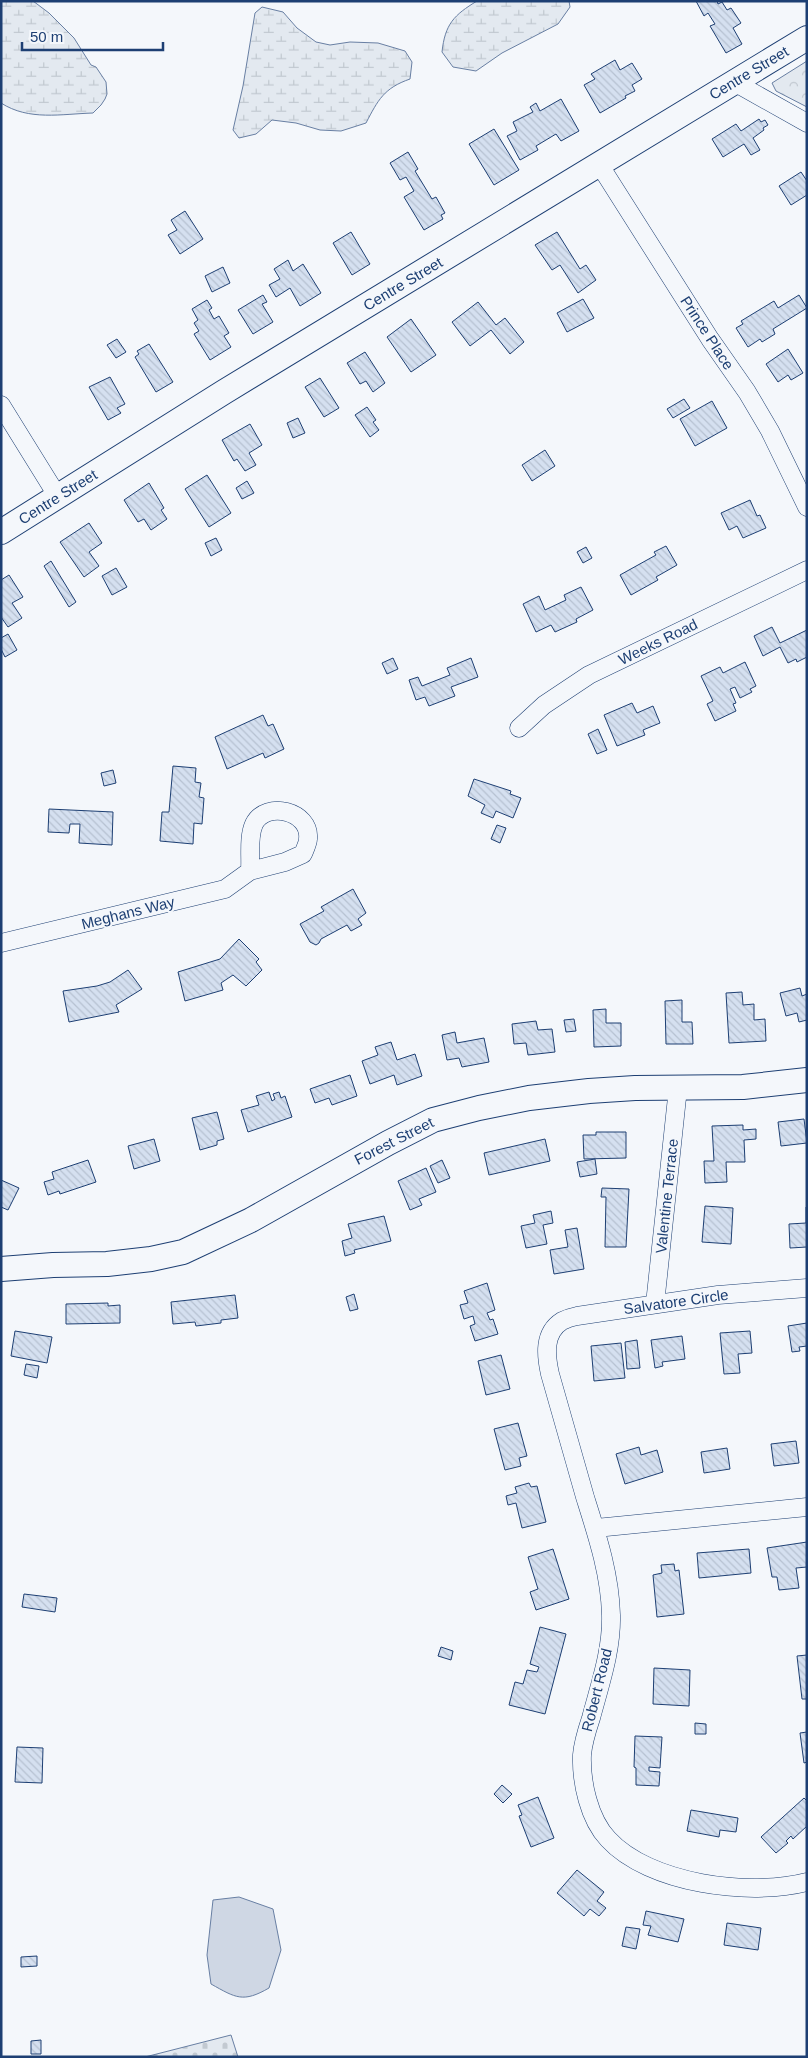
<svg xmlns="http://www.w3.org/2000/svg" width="808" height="2058" font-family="Helvetica,sans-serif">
<defs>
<pattern id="wetland-marsh" width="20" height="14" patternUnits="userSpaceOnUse" patternTransform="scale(1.25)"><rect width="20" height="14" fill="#e3e9f0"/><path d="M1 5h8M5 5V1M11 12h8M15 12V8" fill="none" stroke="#c2c9d1"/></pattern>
<pattern id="cemetery-stones" width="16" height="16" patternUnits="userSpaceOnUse" patternTransform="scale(1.25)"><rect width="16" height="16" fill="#e3e9f0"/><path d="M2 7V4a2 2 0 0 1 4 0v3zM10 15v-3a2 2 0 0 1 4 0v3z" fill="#c2c9d1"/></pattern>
<pattern id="park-crowns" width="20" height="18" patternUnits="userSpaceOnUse" patternTransform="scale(1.25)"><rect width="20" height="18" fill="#e3e9f0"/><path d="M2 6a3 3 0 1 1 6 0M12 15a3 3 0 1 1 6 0" fill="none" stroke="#c2c9d1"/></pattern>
<pattern id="building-back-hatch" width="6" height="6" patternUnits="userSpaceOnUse" patternTransform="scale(1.25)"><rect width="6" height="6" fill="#d5e0f0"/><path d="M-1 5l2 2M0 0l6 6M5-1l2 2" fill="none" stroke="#b6c1d1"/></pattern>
</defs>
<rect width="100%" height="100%" fill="#f4f7fb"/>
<g fill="url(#wetland-marsh)" stroke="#687fa3">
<path d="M1 1H33L49 13 74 38 91 65 96 67 106 82 107 94 105 99 101 105 93 113C61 114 29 121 1 103Z"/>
<path d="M477 1H569L570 7 558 24 502 53 476 71 453 67 442 52C445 24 454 15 477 1Z"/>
<path d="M262 7 283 12 297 28 316 42 330 45 350 42 378 43 405 51 412 62 410 79C384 88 378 100 366 123L341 131 320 130 296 123 272 120 256 134 239 138 233 130 243 86 255 13Z"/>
</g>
<polygon fill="url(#cemetery-stones)" stroke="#687fa3" points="231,2035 238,2057 145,2057"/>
<polygon fill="url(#park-crowns)" stroke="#687fa3" points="807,61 807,107 776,91 772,83"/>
<path fill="#cfd7e4" stroke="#687fa3" d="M239 1897 273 1909 281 1950 269 1988C243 2003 236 1998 211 1984L207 1955 213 1900Z"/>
<g fill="url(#building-back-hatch)" stroke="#1d3f73">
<polygon points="696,1 717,1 718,4 722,2 727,10 731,8 741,23 733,28 742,44 726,53 710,26 715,24 708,13 704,16"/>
<polygon points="615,60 620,70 632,63 642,79 632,85 635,91 625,96 626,98 600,113 584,85 595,79 591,74"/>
<polygon points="561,99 579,131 561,141 556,134 536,146 538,150 520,160 507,136 517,131 513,122 533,112 530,107 536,103 540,111"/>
<polygon points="759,119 761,122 765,120 768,125 763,128 764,130 753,138 760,150 751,155 744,144 723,157 712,139 736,124 741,131"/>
<polygon points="494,129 519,170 494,185 469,144"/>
<polygon points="408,152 418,169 415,171 432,199 436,197 445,213 441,215 443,219 424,230 404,197 414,191 406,177 400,180 390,163"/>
<polygon points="801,172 807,181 807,195 791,205 779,186"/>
<polygon points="185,211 203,239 180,254 168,235 177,230 171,220"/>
<polygon points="351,232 370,264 352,275 333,243"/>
<polygon points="557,232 580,269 586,265 596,280 578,293 560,265 552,270 535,245"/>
<polygon points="288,260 293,271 303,264 321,293 300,306 290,288 276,297 269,285 280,279 274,269"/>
<polygon points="223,267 230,283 212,292 205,276"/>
<polygon points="263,295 267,302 262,304 273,322 253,334 238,310"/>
<polygon points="799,295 807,308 773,329 775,334 762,342 760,339 748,347 736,328 743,324 741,321 774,301 778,308"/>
<polygon points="583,299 594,318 567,332 557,313"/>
<polygon points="207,300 212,308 209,310 214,319 219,316 229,333 224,336 231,347 210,360 194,334 199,331 194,323 198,320 192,309"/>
<polygon points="478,302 496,325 505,318 524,342 510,354 491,330 470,346 452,322"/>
<polygon points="411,319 436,355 411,372 387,337"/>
<polygon points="117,339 126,352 116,358 107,345"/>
<polygon points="149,344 173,382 156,392 135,357 139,354 137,351"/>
<polygon points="788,349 803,373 791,380 788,375 778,382 766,364"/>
<polygon points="365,352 385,383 373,392 366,381 360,384 347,363"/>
<polygon points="110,377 125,404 117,408 121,413 108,420 89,387"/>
<polygon points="320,378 339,408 324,417 305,387"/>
<polygon points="684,399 690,408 673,418 667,409"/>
<polygon points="712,401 727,428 695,446 680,419"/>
<polygon points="367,407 376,420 373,422 379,430 370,437 355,415"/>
<polygon points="298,418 305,433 293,438 287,423"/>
<polygon points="250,424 262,445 249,453 256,465 245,471 237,459 234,461 222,440"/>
<polygon points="545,450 555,466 532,481 522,465"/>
<polygon points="207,475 231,513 209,527 185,489"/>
<polygon points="247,481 254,493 242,499 236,488"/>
<polygon points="149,483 164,508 161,510 167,519 151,530 144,519 138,522 124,500"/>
<polygon points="750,500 757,516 760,515 766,528 743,538 737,526 729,530 721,513"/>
<polygon points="89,523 102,543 89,552 99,566 84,577 60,542"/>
<polygon points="216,538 222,550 211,556 205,543"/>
<polygon points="666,546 677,565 656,577 658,580 631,595 620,575 656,555 654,552"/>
<polygon points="586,547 592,558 583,563 577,552"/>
<polygon points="51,561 76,602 69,607 44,566"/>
<polygon points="116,568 127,587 112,595 102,576"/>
<polygon points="9,575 23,597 12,603 22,618 8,627 1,617 1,580"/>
<polygon points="581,587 593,610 576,619 577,622 555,632 551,625 536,632 523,604 539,596 545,610 566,600 564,595"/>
<polygon points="772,627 780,643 807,630 807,657 797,662 796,659 788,663 780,647 763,656 754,636"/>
<polygon points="8,634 17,650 5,657 1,649 1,638"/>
<polygon points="393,658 398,669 387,674 382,663"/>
<polygon points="471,658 478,677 451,687 455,696 429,706 425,697 416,700 409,680 418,677 422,686 450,675 447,668"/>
<polygon points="745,662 756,686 750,689 752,692 740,698 735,687 730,689 736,703 733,704 736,711 715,721 707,704 713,701 701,676 720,667 723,673"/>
<polygon points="632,703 637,713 653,706 660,723 643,730 645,735 617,746 604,715"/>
<polygon points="263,715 268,726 273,724 284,749 265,758 263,753 227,769 215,737"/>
<polygon points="598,729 607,750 597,754 588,734"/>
<polygon points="173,766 196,768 195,782 201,783 199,797 204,798 202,824 194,823 193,844 160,841 162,812 169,812"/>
<polygon points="113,770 116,783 104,786 101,773"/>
<polygon points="474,779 511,791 510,794 521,798 513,818 496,811 493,818 481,813 485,805 468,796"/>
<polygon points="49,809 113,812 112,845 79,843 80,824 70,824 69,833 48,832"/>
<polygon points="497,825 506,828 500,843 491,839"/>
<polygon points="353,889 366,913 358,919 362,925 351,931 347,925 321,939 319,943 316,945 310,942 300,924 324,911 321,907"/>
<polygon points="239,939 259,959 256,962 262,970 246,986 233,975 221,983 223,990 185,1001 178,972 220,959"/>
<polygon points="128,970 142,989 116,1005 119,1012 69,1022 63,991 97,986 110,982"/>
<polygon points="800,988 802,996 807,994 807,1020 799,1022 797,1013 786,1016 780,993"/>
<polygon points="742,992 743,1005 754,1004 754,1020 765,1019 766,1041 729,1043 726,993"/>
<polygon points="682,1000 682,1022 692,1022 693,1044 666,1044 665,1001"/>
<polygon points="606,1009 606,1023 621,1023 621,1046 594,1047 593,1010"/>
<polygon points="574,1019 576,1031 566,1032 564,1020"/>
<polygon points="536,1021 538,1030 552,1029 555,1052 528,1055 526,1043 514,1044 512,1024"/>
<polygon points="455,1032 457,1043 484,1038 489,1062 462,1067 459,1058 447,1060 442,1035"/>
<polygon points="391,1042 397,1060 415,1054 422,1076 397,1085 394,1075 370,1084 362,1061 378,1055 375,1047"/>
<polygon points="350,1075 357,1096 332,1105 329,1098 315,1103 310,1089"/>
<polygon points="269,1092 272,1101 275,1099 273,1094 279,1092 281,1098 285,1096 292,1117 248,1132 241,1110 259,1105 256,1096"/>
<polygon points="217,1112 224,1139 217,1141 217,1145 200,1150 192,1118"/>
<polygon points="804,1119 807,1143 781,1146 778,1122"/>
<polygon points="743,1125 743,1130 756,1129 756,1139 744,1140 745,1162 726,1162 727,1182 705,1183 704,1161 714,1161 712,1126"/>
<polygon points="596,1132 626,1132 626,1158 584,1159 583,1135 596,1135"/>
<polygon points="154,1139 160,1161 134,1169 128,1146"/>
<polygon points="545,1139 550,1161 489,1175 484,1153"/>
<polygon points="595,1159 597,1174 580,1177 577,1162"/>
<polygon points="88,1160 96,1182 60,1194 59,1191 48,1195 44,1182 54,1179 52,1172"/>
<polygon points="442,1160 450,1178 438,1183 430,1166"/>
<polygon points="426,1168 436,1192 419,1199 422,1205 410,1210 398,1181"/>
<polygon points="1,1180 19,1188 8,1210 1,1207"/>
<polygon points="602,1188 629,1189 626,1247 605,1247 606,1197 601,1197"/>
<polygon points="705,1206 733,1208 731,1244 702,1242"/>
<polygon points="806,1207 807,1207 807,1247 790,1248 789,1224 806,1223"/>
<polygon points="551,1211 553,1223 543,1225 547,1244 526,1248 521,1226 535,1223 533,1215"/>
<polygon points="384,1216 391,1241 354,1250 355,1253 345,1256 342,1241 352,1238 348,1224"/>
<polygon points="577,1228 584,1269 554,1274 550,1250 568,1247 565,1230"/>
<polygon points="487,1283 495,1310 487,1313 490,1320 493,1319 498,1334 475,1341 470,1326 475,1324 473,1316 464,1319 460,1305 468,1303 464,1291"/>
<polygon points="354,1294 358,1309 350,1311 346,1297"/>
<polygon points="235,1295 238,1318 221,1320 221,1323 196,1326 195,1322 173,1324 171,1302"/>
<polygon points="108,1303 108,1306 120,1305 120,1323 66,1324 66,1304"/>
<polygon points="807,1323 807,1346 799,1347 800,1351 792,1352 788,1326"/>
<polygon points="15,1331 52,1337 47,1363 11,1356"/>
<polygon points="750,1331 752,1353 738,1354 740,1373 724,1374 720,1333"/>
<polygon points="682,1336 685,1359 662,1362 663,1366 655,1368 651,1340"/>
<polygon points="637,1340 640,1368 627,1369 625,1342"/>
<polygon points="621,1343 625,1378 594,1381 591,1346"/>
<polygon points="501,1355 510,1389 486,1395 478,1361"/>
<polygon points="26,1364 39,1366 37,1378 24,1375"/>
<polygon points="518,1423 527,1456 519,1458 521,1466 505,1470 494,1429"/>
<polygon points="796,1441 799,1463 774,1466 771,1444"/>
<polygon points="639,1447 641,1455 657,1450 663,1472 625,1484 616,1454"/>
<polygon points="727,1448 730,1469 704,1473 701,1452"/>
<polygon points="529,1483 531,1487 537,1486 546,1522 522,1528 516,1503 508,1505 506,1496 517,1493 515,1487"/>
<polygon points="807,1542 807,1567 796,1568 799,1588 779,1590 777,1577 772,1577 767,1548"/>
<polygon points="553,1549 569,1599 536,1610 530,1592 538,1589 528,1557"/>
<polygon points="749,1549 751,1573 699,1578 697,1553"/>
<polygon points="674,1564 675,1571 679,1570 684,1614 657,1617 653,1575 662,1573 661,1565"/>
<polygon points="24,1594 57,1598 55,1612 22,1607"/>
<polygon points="540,1627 566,1634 545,1714 509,1705 515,1682 523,1684 527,1670 537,1672 539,1667 530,1664"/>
<polygon points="441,1647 453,1651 451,1660 438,1656"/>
<polygon points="807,1655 807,1699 802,1699 797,1656"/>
<polygon points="654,1668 690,1670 689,1706 653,1704"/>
<polygon points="695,1723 706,1724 706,1734 695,1734"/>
<polygon points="807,1732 807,1762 804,1763 800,1733"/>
<polygon points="635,1736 662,1737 660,1768 649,1767 649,1771 660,1772 659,1786 636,1785 636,1768 634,1767"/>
<polygon points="17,1747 43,1748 42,1783 15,1782"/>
<polygon points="502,1785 512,1794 503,1803 494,1794"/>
<polygon points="538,1797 554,1838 531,1847 519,1816 522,1815 518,1805"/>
<polygon points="804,1798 807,1801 807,1826 793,1839 791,1836 786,1841 788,1843 776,1853 761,1837"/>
<polygon points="691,1810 738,1818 736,1832 720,1830 719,1837 687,1831"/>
<polygon points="577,1870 604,1892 597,1901 606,1908 599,1916 590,1909 584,1916 557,1893"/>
<polygon points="646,1911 684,1919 678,1942 648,1935 651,1926 643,1925"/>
<polygon points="727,1923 761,1928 758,1950 724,1945"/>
<polygon points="626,1927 640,1929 636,1949 622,1946"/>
<polygon points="37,1956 37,1966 21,1967 21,1957"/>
<polygon points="41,2040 41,2054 31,2054 31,2041"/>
</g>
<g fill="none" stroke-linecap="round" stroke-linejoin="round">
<defs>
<g id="street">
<polyline points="734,82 807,123"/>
<polyline points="599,164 710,339 747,392 770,431 807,507"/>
<polyline points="1,405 58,497"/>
<polyline points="519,728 544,705 589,675 807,570"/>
<path d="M1 943 225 889 250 871 285 862 303 854C305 849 308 843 308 839 311 811 266 800 254 824 248 837 251 857 250 871"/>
<path d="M807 1288 718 1295 577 1316C572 1317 566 1319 562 1321 543 1333 546 1356 550 1374 562 1415 573 1456 585 1497 597 1535 610 1574 611 1615 612 1650 600 1684 591 1718 587 1730 583 1742 582 1755 581 1782 589 1819 608 1839 649 1884 750 1897 807 1882"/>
<polyline points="655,1304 678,1088"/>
<polyline points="596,1528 807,1507"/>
</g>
<g id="secondary">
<polyline points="1,532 224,392 807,38"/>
<polyline points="1,1269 53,1265 107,1264 151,1259 183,1252 251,1220 388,1143 433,1120 479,1108 529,1098 589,1091 635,1088 743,1087 807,1080"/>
</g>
</defs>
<use href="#street" stroke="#1d3f73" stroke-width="19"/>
<use href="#secondary" stroke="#1d3f73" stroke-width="26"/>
<use href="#street" stroke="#f4f7fb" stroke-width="18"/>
<use href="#secondary" stroke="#f4f7fb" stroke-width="24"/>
</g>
<g text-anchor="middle" stroke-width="4" stroke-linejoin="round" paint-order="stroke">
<g font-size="15" fill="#1d3f73" stroke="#f4f7fb">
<text transform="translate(749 73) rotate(-31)" y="5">Centre Street</text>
<text transform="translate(403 284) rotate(-31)" y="5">Centre Street</text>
<text transform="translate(707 333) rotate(57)" y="5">Prince Place</text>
<text transform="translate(58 497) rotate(-32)" y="5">Centre Street</text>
<text transform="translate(658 642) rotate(-26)" y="5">Weeks Road</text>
<text transform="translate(128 913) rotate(-14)" y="5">Meghans Way</text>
<text transform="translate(394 1141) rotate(-27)" y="5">Forest Street</text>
<text transform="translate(667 1196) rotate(-84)" y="5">Valentine Terrace</text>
<text transform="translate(676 1302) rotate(-8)" y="5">Salvatore Circle</text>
<text transform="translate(597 1690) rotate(-76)" y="5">Robert Road</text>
</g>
</g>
<rect width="808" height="2058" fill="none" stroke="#1d3f73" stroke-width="5"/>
<path d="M22 42v8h141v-8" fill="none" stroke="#1d3f73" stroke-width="2.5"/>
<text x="30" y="42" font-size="15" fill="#1d3f73" stroke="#f4f7fb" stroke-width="4" paint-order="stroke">50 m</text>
</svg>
